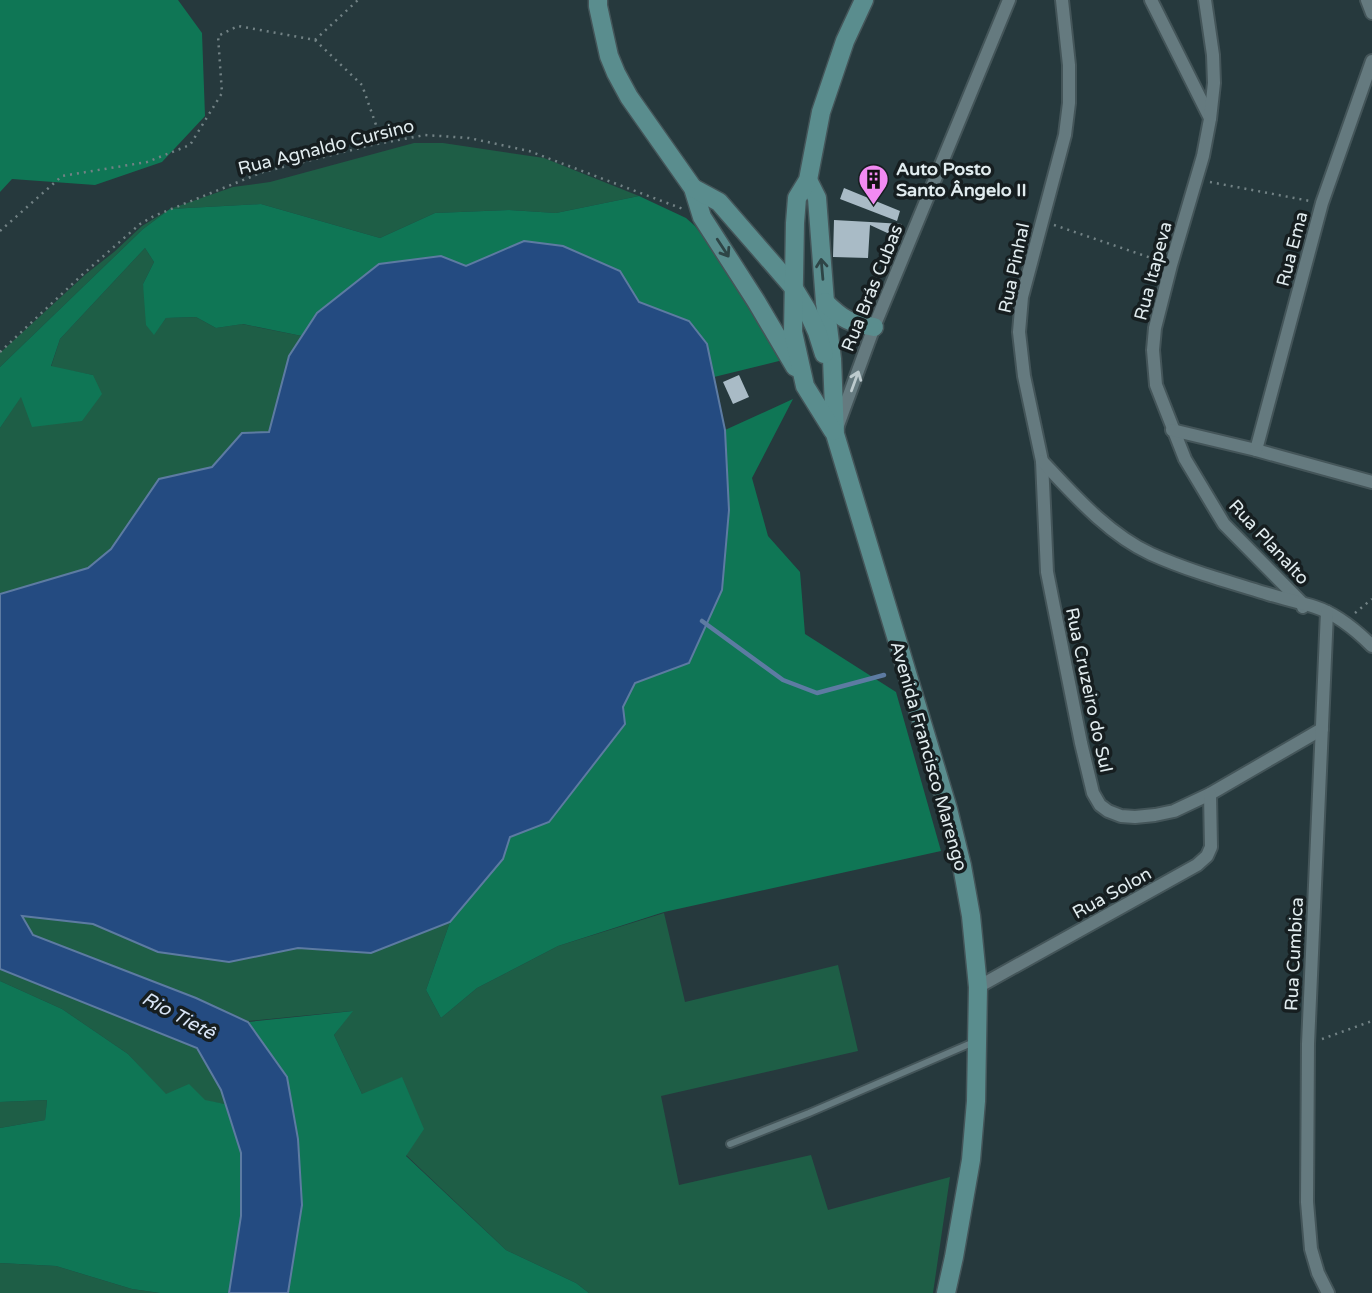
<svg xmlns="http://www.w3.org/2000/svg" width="1372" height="1293" font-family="'Varela Round',sans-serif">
<rect width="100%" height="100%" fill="#26393d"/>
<g fill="#1e5e46">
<polygon points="414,143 443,143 544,158 639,196 556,213 509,210 435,213 380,238 261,204 170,209 143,229 0,367 0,353 86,274 114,252 142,226 170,209 233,187 270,182"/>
<polygon points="145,248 154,262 143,284 154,334 166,318 196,317 216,328 242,324 302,336 289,356 269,433 242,433 212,467 159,479 111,549 88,568 0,594 0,428 21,396 93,375 51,367 60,339"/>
<polygon points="664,913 685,1002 838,965 858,1051 661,1096 679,1185 811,1155 828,1210 950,1177 933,1293 589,1293 576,1283 506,1250 406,1155 362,1094 334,1035 352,1011 248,1021 196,998 33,935 21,915 93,924 158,952 229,962 298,948 371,953 450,922 426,990 441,1018 477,988 558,946"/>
<polygon points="0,969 197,1047 221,1090 225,1104 166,1095 128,1054 62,1009 0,981"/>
<polygon points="47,1100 45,1120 0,1128 0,1102"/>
<polygon points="0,1263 56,1266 132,1289 160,1293 0,1293"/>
</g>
<g fill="#0f7655">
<polygon points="0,0 178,0 202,33 205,116 162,162 95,185 12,179 0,192"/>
<polygon points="639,196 686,218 695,226 731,273 783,360 714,377 707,344 689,321 639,302 620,271 524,241 466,266 441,256 317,313 302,336 243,324 216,328 196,317 166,318 154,335 146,325 143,284 154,262 145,248 60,339 51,366 93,375 102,394 82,421 32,427 21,397 0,428 0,367 143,229 170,209 261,204 380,238 435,213 509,210 556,213"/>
<polygon points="793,399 752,478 768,536 800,572 805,634 896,692 941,851 664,912 558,946 477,988 441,1018 426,990 450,922 502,859 510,837 549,821 625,724 623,707 635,683 689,662 729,510 725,430"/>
<polygon points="0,981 62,1009 128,1054 166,1094 189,1084 205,1100 225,1104 241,1153 241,1216 229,1293 160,1293 132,1289 56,1266 0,1263 0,1128 45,1120 47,1100 0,1102"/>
<polygon points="353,1011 334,1035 362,1094 402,1077 424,1129 406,1156 506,1250 576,1283 589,1293 288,1293 302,1205 298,1139 287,1077 248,1022"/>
</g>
<polygon fill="#244b81" stroke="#5d7ba2" stroke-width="2" points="524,241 563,246 620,271 639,302 689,321 707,344 725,430 729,510 722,590 689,663 635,683 623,707 625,724 549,822 510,837 503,859 450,922 371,953 298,948 229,962 158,952 93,924 22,916 33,935 196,998 248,1022 287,1077 298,1139 302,1205 288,1293 229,1293 241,1216 241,1153 221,1090 197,1048 0,969 0,594 88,568 111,549 159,479 212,467 242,433 269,432 289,356 317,313 379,264 441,256 466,266"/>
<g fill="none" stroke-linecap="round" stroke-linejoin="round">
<polyline stroke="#5d7ba2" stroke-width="4.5" points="702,621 783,680 817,693 884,675"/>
</g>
<g fill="#a9bbc6">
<polygon points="844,188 900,211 897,221 840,199"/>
<polygon points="834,220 870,222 902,224 896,237 870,225 868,258 833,257"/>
<polygon points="739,375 749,397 733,404 723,382"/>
</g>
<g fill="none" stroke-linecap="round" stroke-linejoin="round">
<defs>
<polyline id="service" points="730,1144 809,1113 974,1042"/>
<g id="minor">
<polyline points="1062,0 1069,65 1069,103 1065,135 1022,297 1019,332 1024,376 1042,461 1047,572 1081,743 1093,793 1100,805 1108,811 1121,816 1135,817 1155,815 1174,811 1210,794 1322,729"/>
<polyline points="1151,0 1210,118"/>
<polyline points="1205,0 1213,55 1214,83 1210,119 1203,156 1171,265 1155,328 1153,350 1156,385 1185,459 1224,524 1302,603 1303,607"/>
<polyline points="1367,0 1372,13"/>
<polyline points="837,428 874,327 1009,0"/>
<polyline points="1172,430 1256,450 1372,482"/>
<polyline points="1256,450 1322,203 1372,61"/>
<path d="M1042 461C1074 495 1108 534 1151 554 1189 571 1229 582 1268 594 1284 599 1300 602 1315 607 1337 614 1356 630 1372 646"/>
<polyline points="1327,612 1308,1044 1307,1202 1311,1249 1318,1273 1328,1293"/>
<polyline points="978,987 1197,865 1207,856 1211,847 1210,794"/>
</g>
<g id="secondary">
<polyline points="598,0 598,6 603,29 609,56 616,73 629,97 693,188 702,217 756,301 795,367"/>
<polyline points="808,180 817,198 825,302 832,359 835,434 948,809 962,866 971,916 978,987 976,1101 971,1160 954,1257 946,1293"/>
<polyline points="693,188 719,202 793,287 807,310 817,332 824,354"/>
<path d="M825 302C844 321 849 322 874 327"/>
<polyline points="833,431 805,386 793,332 795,223 797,198 808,180 821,112 845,41 864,0"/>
</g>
</defs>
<use href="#service" stroke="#445559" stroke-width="10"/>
<use href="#minor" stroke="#445559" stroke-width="16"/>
<use href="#secondary" stroke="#445559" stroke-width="21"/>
<g stroke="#728285" stroke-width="2.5" stroke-dasharray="2 5" stroke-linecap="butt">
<polyline points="315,40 362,85 382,142"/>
<polyline points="1210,182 1310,201"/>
<polyline points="1054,225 1157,260"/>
<polyline points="0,231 62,176 147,162 190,145 222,93 218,36 238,26 315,40 358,0"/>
<polyline points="0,352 83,274 140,224 154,216 263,172 372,145 425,135 469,138 529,151 683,209"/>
<polyline points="1355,613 1372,599"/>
<polyline points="1322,1039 1372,1021"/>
</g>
<use href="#service" stroke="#657a7f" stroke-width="6"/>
<use href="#minor" stroke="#657a7f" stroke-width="12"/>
<use href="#secondary" stroke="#5a8d8e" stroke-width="18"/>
</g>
<defs><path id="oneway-shaft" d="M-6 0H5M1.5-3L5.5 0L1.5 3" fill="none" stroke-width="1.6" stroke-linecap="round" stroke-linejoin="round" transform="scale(1.75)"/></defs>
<g stroke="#2e4546">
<use href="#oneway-shaft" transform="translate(723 248) rotate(57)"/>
<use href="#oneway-shaft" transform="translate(822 269) rotate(-95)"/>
</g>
<use stroke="#bccacd" href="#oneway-shaft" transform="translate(855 381) rotate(-70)"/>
<defs>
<symbol id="building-pin" viewBox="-11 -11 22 30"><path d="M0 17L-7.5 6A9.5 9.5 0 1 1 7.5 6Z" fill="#f28af2" stroke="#161e20"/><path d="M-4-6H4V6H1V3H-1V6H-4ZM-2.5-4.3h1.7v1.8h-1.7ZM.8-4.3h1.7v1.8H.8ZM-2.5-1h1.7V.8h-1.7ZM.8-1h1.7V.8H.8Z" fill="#111"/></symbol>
</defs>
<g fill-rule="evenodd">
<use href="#building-pin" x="856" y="162" width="35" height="47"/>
</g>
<g text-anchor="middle" stroke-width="7" stroke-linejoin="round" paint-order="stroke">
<g font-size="18" fill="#e1ecef" stroke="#161e20">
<text transform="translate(326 147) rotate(-14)" y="6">Rua Agnaldo Cursino</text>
<text transform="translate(1292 249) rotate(-75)" y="6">Rua Ema</text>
<text transform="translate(1014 268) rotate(-78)" y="6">Rua Pinhal</text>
<text transform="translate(1153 271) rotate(-75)" y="6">Rua Itapeva</text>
<text transform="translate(872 288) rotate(-68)" y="6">Rua Brás Cubas</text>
<text transform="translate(1269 542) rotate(47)" y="6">Rua Planalto</text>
<text transform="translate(1089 690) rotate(78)" y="6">Rua Cruzeiro do Sul</text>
<text transform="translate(929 756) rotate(74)" y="6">Avenida Francisco Marengo</text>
<text transform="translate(1112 893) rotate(-29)" y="6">Rua Solon</text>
<text transform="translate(1294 954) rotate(-87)" y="6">Rua Cumbica</text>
</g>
<g font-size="18" font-weight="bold" fill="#e1ecef" stroke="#161e20" text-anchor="start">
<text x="896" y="175">Auto Posto<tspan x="896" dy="21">Santo Ângelo II</tspan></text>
</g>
<g font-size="19" font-style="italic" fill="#d9e5f6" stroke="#161e20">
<text transform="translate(179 1015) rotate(28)" y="7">Rio Tietê</text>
</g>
</g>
</svg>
